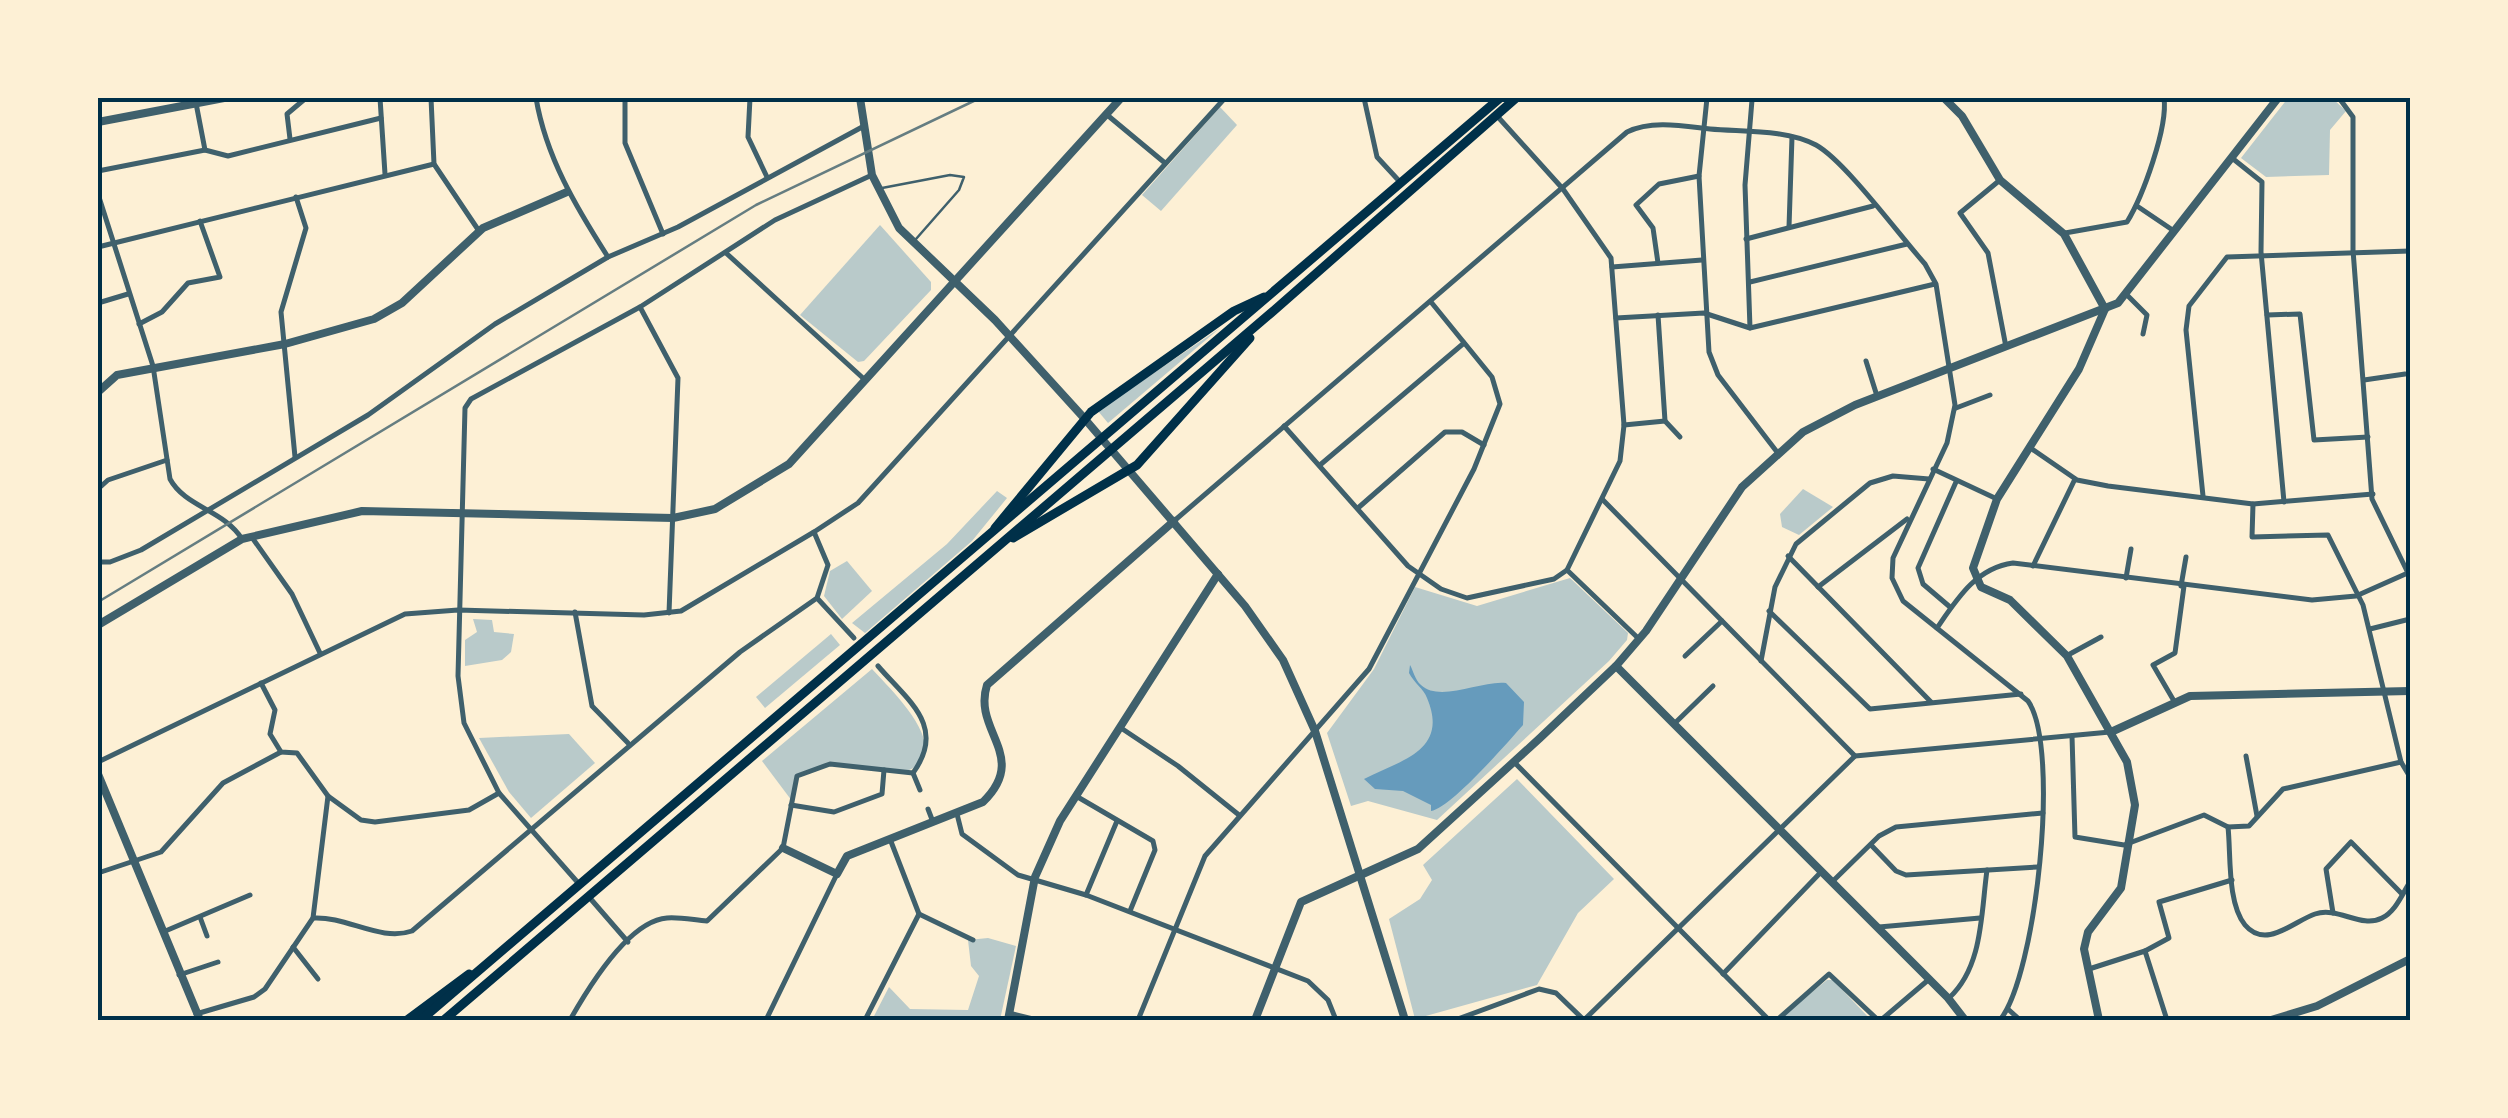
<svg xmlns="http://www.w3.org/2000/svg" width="2508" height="1118" font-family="Georgia,serif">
<rect width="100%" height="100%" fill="#fdf0d5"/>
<g fill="#b9caca">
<polygon points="2288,98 2332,98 2346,111 2330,130 2329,175 2266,177 2241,158"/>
<polygon points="1220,107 1237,125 1161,211 1142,195"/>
<polygon points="880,225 931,282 931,290 864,361 858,362 800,315"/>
<polygon points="1220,328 1108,423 1098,411"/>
<polygon points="1803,489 1833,507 1799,535 1782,527 1780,514"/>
<polygon points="997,491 1007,498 972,541 865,633 852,623 947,544"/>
<polygon points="847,561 872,591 842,619 824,596 830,571"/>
<polygon points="1570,578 1628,633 1627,640 1609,661 1437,820 1368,801 1351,806 1327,733 1374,669 1415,587 1477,606"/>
<polygon points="473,619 492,620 494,632 514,634 511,652 502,660 465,666 465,640 477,632"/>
<polygon points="831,634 840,645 765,708 756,697"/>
<path d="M872 669C891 690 962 756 901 773 866 769 828 757 797 777L792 801 762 761Z"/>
<polygon points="569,734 595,763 531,818 509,792 479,738"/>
<polygon points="1517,779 1614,879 1578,913 1537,985 1415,1019 1389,919 1420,899 1432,880 1423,865"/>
<polygon points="988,938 1016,946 1000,1020 872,1020 889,987 910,1009 968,1010 979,976 971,966 968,940"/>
<polygon points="1827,980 1833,980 1871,1020 1777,1020"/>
</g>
<path fill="#669bbc" d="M1410 665C1413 670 1415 680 1421 685 1440 703 1482 680 1506 683L1524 702 1523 725C1508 742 1451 808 1431 811V805L1403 791 1375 789 1364 779C1398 761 1450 752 1427 698 1424 689 1414 683 1409 673Z"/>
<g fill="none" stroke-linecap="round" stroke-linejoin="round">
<polyline stroke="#3f606c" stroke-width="2.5" points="882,188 950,175 964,177 959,190 916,239"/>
<g stroke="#3f606c" stroke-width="5">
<polyline points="195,98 205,150 228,156 381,118"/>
<polyline points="380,98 385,174"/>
<polyline points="431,98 434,164 479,231"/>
<path d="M536 98C546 157 576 207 608 257"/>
<polyline points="625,98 625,143 663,234"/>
<polyline points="750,98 748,137 767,177"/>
<polyline points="1364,98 1377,157 1401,183"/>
<polyline points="1707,98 1699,176 1709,352 1718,375 1777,452"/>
<polyline points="2339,98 2353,117 2353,250 2372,499 2408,573"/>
<polyline points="1106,114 1165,163"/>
<polyline points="1498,117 1563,189 1611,258 1624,425 1620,461 1567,570"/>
<polyline points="290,139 287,114 306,98"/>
<polyline points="2232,158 2262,182 2261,252 2284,502"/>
<polyline points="98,171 205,150"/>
<polyline points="2000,180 1960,213 1988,253 2006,347"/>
<path d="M98 194 153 366 170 479C185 507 224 510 242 539"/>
<polyline points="2137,206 2174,231"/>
<polyline points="1789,227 1792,137"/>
<path d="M2065 233 2127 222C2143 196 2168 127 2164 98"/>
<polyline points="1746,239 1873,206"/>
<polyline points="98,247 434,164"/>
<polyline points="726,253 864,379"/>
<polyline points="1658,263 1653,228 1636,205 1659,184 1699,176"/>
<polyline points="1612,267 1702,260"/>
<polyline points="1750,282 1907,244"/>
<polyline points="2127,295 2147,315 2143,334"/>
<polyline points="98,303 128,294"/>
<polyline points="640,307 678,378 669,613"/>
<polyline points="2267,315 2300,314 2314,440 2368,437"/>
<polyline points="1616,318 1704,313 1750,328 1935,284"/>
<polyline points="139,324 162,312 188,283 220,277 200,221"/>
<polyline points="1750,328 1745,185 1752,100"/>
<polyline points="1866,361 1877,396"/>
<polyline points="2364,380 2405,374"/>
<polyline points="1956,408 1990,395"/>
<polyline points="1665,421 1680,437"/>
<polyline points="1624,425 1665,421 1658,315"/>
<polyline points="1284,426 1408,566 1441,589 1467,598 1554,579 1567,570 1639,639"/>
<polyline points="2029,447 2077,480 2108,486 2253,504 2373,494"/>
<polyline points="295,457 281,312 306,228 296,197"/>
<polyline points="1320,465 1464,343"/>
<polyline points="1933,469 1997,499"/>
<polyline points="98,489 108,480 167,460"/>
<polyline points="2203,496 2186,330 2189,306 2227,257 2410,251"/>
<polyline points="1603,500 1855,756"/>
<polyline points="2253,504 2252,537 2328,535 2363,605 2401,762 2410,777"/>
<polyline points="1358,508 1445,432 1462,432 1484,445"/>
<path d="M1174 521 1627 132C1652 120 1683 126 1710 129 1743 132 1786 129 1816 145 1845 161 1900 236 1925 264L1936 284 1955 405 1947 443 1893 558 1892 578 1903 601 2028 701C2061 748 2036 976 2000 1020"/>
<polyline points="251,536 292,594 320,653"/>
<polyline points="1788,556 1931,702"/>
<polyline points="98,562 110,562 141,550 368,415 495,324 608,257 678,227 864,126"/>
<polyline points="2033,566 2075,479"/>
<polyline points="2126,578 2131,549"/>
<polyline points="2181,586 2186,557"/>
<polyline points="1818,587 1907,519"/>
<polyline points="817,598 854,638"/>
<polyline points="1950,607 1923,584 1918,568 1956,482"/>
<polyline points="1769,611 1870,709 2021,694"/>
<polyline points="575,612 592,706 628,743"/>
<path d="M1937 628C1957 599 1976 568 2013 563L2312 600 2356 596 2410 572"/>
<polyline points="2370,629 2410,619"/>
<polyline points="2068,655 2101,637"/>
<polyline points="1685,656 1722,621"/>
<polyline points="1761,661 1775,587 1796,544 1870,483 1893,476 1929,479"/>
<polyline points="2174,701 2153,665 2175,653 2184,586"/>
<polyline points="1674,724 1713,686"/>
<polyline points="1121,728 1178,766 1239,815"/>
<polyline points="2072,736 2075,837 2124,845 2204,815 2228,827 2249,826 2283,789 2401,762"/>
<polyline points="2246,756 2257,816"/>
<polyline points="98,762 405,614 458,610 644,615 681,611 814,532 858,503 1225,98"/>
<polyline points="1514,762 1769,1020"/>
<polyline points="913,773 920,790"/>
<polyline points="328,796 361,820 375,822 469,810 499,793"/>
<polyline points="1076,796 1153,841 1155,850 1130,911"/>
<polyline points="791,805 834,812 882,794 884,770"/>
<polyline points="928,809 933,822"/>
<polyline points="957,814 962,834 1018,875 1086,895 1308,981 1328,1000 1336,1020"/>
<path d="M2228 827C2231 854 2227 903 2245 925 2266 950 2294 921 2315 914 2338 906 2361 929 2382 918 2396 911 2402 894 2410 882"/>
<polyline points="890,839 919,914 973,940"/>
<polyline points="1872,846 1896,871 1906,875 2038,867"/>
<polyline points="98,873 161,852 223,783 281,752"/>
<polyline points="1833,881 1879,836 1896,827 2043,813"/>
<polyline points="580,885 499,793 464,723 458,676 465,408 471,399 640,307 775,220 872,175"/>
<polyline points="1086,895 1117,821"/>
<polyline points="589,897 628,942"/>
<polyline points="2333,913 2326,869 2351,842 2402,894"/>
<polyline points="200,917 207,936"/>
<path d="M313 918C347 916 380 942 412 931L740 652 817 598 828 565 814 532"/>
<polyline points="1879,927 1980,918"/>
<polyline points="163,932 250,895"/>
<polyline points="293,947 318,979"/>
<polyline points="2145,951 2169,938 2159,902 2232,880"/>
<polyline points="2089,969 2145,951 2167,1020"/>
<polyline points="1723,974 1821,872"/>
<polyline points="179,975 218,962"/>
<path d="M1949 998C1983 967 1981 913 1987 870"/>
<polyline points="2009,1010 2020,1020"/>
<polyline points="1009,1013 1037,1020"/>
<polyline points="196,1014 254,997 265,989 313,918 328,796 297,753 281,752 270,734 275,710 261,683"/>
<path d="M570 1020C587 990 628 921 667 918 680 917 694 920 707 921L783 848 797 776 830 764 913 773C947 726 908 701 878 666"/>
<polyline points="766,1020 837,874"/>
<polyline points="865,1020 919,914"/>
<polyline points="1138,1020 1205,856 1369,669 1474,469 1500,404 1492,377 1431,302"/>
<polyline points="1455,1020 1539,989 1556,993 1584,1020 1855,756 2110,732"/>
<polyline points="1777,1020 1829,974 1878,1020"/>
<polyline points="1881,1020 1927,981"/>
<polyline points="2088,1020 2099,1018"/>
</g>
<g stroke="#3f606c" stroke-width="8">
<polyline points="860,98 872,175 899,228 995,320 1084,418 1245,606 1283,660 1315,731 1405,1020"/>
<polyline points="1944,98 1962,116 2000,180 2064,234 2105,309"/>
<polyline points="98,122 224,98"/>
<polyline points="98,392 117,375 285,344 374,319 402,303 483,228 567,192"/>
<polyline points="98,625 242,539 362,511 673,518 715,509 789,464 1121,98"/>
<polyline points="1616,666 1948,998 1965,1020"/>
<polyline points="2111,732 2190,696 2410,691"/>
<polyline points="98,774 200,1020"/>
<path d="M783 848 837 874 847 856 983 802C1030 756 972 731 987 685L1174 521"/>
<polyline points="1008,1020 1035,877 1060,821 1218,574"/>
<polyline points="1255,1020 1301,902 1418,849 1540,738 1616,666 1646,631 1742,487 1803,432 1855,405 2118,303 2278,98"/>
<polyline points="2099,1020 2084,949 2088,932 2121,888 2135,805 2127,762 2067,656 2010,600 1981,587 1973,568 1997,499 2079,369 2105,309"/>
<polyline points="2271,1020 2317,1006 2410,959"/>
</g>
<g stroke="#003049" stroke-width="9">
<polyline points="995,528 1091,412 1234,311 1264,297"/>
<polyline points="1013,538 1137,465 1250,338"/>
<polyline points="407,1020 469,974"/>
<polyline points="421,1020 1500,98"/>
<polyline points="444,1020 1271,313 1516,98"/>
</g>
<polyline stroke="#657d81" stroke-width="2.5" points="98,602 756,205 980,98"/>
</g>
<rect width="2508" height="1118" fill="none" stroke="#fdf0d5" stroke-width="200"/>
<rect x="100" y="100" width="2308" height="918" fill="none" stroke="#003049" stroke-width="4"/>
</svg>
